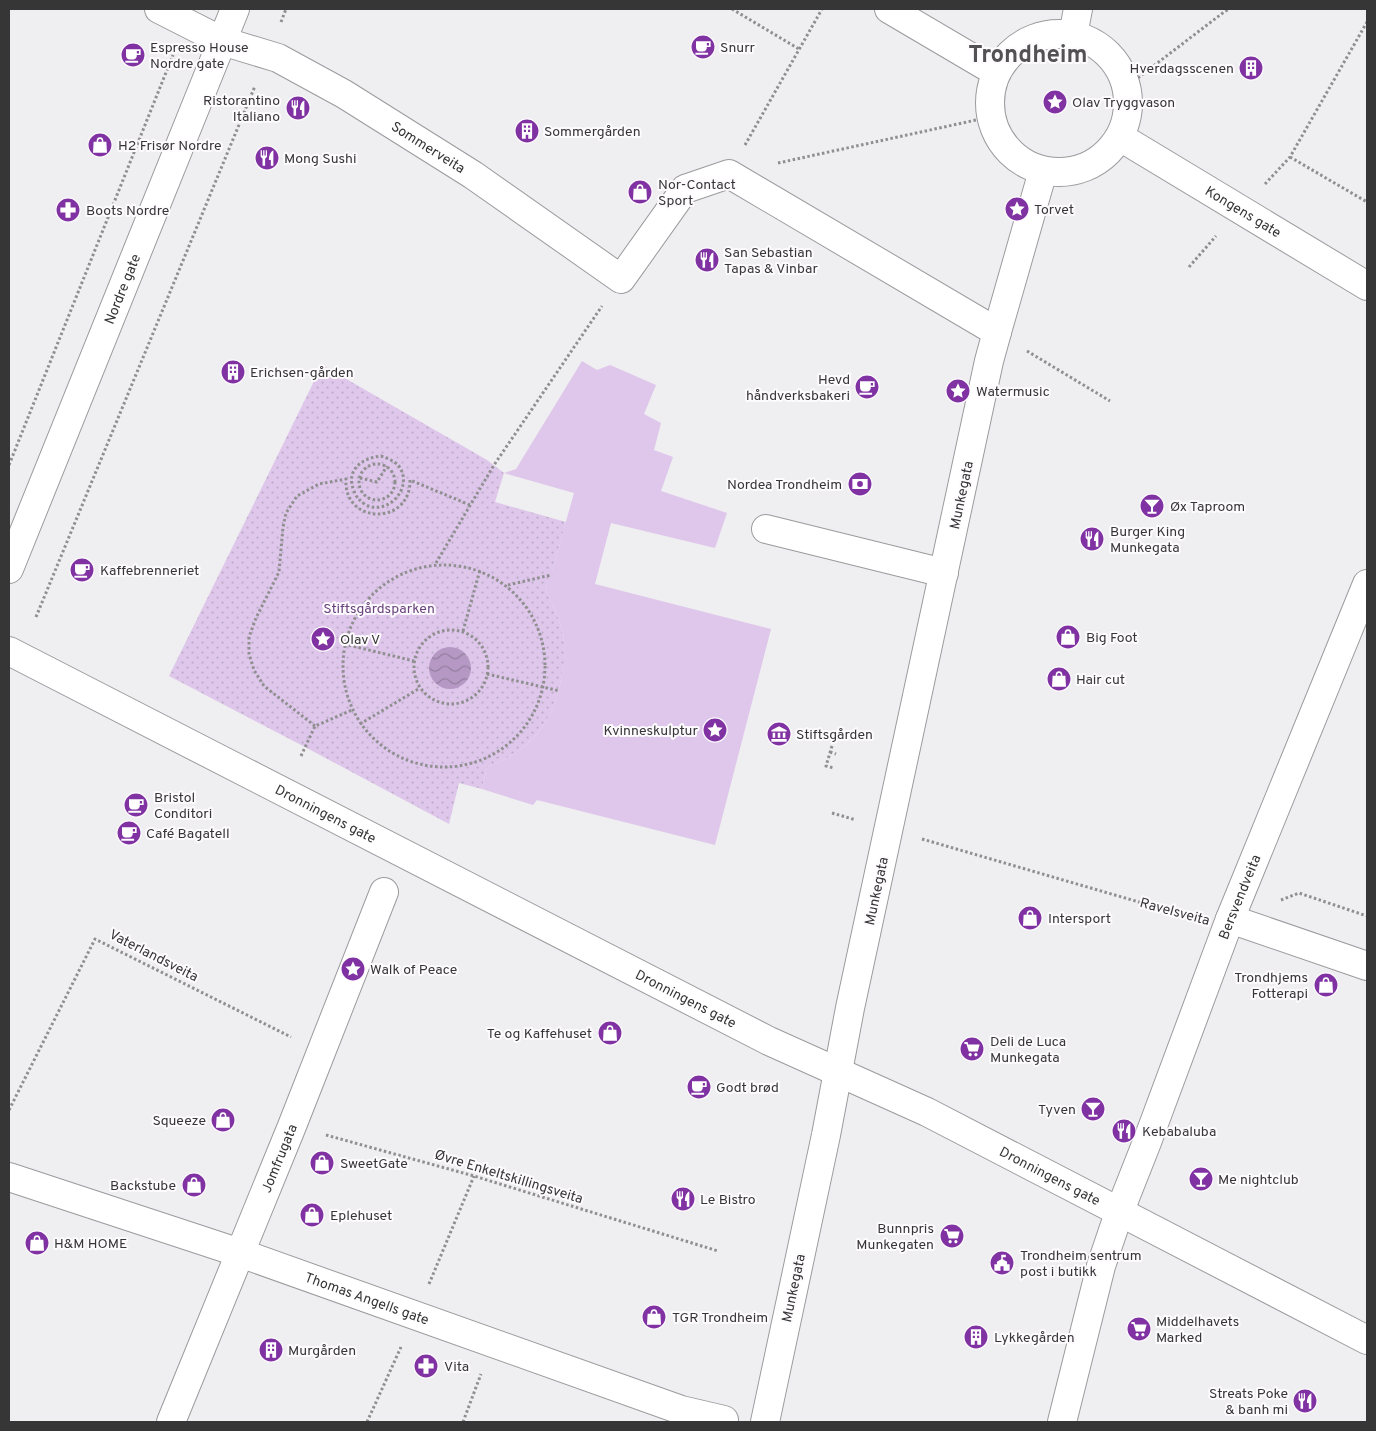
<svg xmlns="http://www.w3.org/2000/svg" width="1376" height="1431" font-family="Overpass,sans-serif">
<defs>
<pattern id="grass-dots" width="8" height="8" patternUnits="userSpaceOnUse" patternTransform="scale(1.25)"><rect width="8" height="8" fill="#dec7eb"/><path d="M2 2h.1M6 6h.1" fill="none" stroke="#bfacca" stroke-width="1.8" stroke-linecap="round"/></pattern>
<pattern id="water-waves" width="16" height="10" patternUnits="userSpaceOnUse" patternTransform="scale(1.25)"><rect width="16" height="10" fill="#b599c4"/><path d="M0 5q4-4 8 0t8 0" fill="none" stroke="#947ea0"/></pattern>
</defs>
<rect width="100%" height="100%" fill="#efeef0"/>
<path fill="url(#grass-dots)" d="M322 365 487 460 504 473 495 502 566 522 551 575 545 589C553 605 563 625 564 643 566 653 564 664 562 674 555 721 531 751 487 767L482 789 459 783 449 824 305 747 169 676Z"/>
<path fill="#dec7eb" d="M582 361 597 370 610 365 656 385 644 414 661 423 654 450 673 457 661 491 727 513 715 548 611 523 595 584 771 629 715 845 537 800 533 805 482 789 487 767C531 751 555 721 562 674 564 664 565 653 564 643 563 625 553 605 545 589L553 568 574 493 504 473 516 469Z"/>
<circle fill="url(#water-waves)" cx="450" cy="668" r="21"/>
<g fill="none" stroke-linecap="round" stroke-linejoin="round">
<defs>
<g id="minor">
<path id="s1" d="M159 9 222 41 278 58 344 94 473 175 621 279 685 189 729 174 997 332 989 361 850 1008 826 1135 765 1422"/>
<polyline points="889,9 996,72"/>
<circle cx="1059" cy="103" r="69"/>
<polyline points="1073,35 1078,9"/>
<path id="s2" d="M1120 137 1367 286"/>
<polyline points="997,332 1043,171"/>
<polyline points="766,529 944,573"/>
<path id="s3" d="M9 569 235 9"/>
<path id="s4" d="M9 651 769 1041 927 1112 1367 1340"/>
<polyline points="1230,919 1367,966"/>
<path id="s5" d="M9 1177 240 1253 681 1410 724 1420"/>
<path id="s6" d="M171 1422 292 1126 384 892"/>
<path id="s7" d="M1062 1422 1101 1266 1119 1213 1147 1142 1230 919 1367 584"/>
</g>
</defs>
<use href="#minor" stroke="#9c9a9d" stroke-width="30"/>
<g stroke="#908f90" stroke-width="3" stroke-dasharray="2.5 2.5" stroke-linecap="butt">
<polyline points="732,9 799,49"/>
<polyline points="281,22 286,9"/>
<polyline points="1126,87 1224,12 1229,9"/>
<polyline points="745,145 822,9"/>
<polyline points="1290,157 1367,202"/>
<polyline points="778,163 990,117"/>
<polyline points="1265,184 1290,157 1367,22"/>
<polyline points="1189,267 1216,236"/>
<polyline points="1027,351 1110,401"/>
<path d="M381 456C387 458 394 461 398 465 415 486 389 516 366 505 360 501 356 497 354 491 345 470 362 458 381 456Z"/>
<circle cx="377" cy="482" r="18"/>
<polyline points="9,465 173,55"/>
<polyline points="360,478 377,482 387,466"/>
<polyline points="436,563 494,465 602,306"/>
<circle cx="444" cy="666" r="101"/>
<polyline points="508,585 551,575"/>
<polyline points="36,617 255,86"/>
<circle cx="451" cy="667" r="37"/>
<polyline points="463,631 480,570"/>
<polyline points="344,644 414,661"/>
<polyline points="487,674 560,691"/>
<polyline points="360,724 420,688"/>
<path d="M315 726 264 686 254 670 249 654V637L256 618 279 572 283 527 286 513 297 496 319 484 346 479C343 525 411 526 410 480L470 505"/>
<polyline points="832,746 826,766 834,768"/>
<polyline points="830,752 836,754"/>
<polyline points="301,756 315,726 352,710"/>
<polyline points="832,813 856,820"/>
<polyline points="922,839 1194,918"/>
<polyline points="1281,900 1299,893 1367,916"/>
<polyline points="9,1110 95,939 291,1037"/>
<polyline points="326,1135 474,1176 718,1251"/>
<polyline points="429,1284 474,1176"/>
<polyline points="367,1422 401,1347"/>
<polyline points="463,1422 481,1374"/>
</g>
<use href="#minor" stroke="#fff" stroke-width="28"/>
</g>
<defs>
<symbol id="cafe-disc" viewBox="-11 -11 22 22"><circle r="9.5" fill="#8032a3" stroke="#fdfbfe"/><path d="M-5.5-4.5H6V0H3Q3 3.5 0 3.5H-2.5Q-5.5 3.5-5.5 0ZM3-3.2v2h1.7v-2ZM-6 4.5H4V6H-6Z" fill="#fff"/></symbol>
<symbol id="building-disc" viewBox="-11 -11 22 22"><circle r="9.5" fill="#8032a3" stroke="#fdfbfe"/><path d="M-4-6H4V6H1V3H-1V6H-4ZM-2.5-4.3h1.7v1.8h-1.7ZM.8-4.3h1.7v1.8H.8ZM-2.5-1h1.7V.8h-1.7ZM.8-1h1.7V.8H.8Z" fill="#fff"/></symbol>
<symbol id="sight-disc" viewBox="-11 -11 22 22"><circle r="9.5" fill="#8032a3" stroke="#fdfbfe"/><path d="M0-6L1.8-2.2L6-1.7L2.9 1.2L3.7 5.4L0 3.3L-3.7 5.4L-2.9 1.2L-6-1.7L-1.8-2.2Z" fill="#fff"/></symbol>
<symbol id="restaurant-disc" viewBox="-11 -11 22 22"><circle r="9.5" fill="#8032a3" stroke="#fdfbfe"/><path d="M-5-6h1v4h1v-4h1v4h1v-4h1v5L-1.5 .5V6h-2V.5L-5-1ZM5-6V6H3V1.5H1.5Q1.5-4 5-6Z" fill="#fff"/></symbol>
<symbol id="shop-disc" viewBox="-11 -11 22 22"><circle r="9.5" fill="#8032a3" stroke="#fdfbfe"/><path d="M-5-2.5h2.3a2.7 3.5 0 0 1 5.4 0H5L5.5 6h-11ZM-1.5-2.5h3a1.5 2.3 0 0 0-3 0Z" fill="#fff"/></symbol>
<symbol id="pharmacy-disc" viewBox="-11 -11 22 22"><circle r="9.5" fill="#8032a3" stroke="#fdfbfe"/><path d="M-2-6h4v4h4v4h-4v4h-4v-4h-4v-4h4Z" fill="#fff"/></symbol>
<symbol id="bank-disc" viewBox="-11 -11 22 22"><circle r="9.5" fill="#8032a3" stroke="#fdfbfe"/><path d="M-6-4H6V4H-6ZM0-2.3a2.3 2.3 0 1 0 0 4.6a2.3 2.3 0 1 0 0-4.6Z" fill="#fff"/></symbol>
<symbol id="bar-disc" viewBox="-11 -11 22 22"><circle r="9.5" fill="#8032a3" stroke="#fdfbfe"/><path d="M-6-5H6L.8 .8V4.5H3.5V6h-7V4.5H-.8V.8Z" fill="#fff"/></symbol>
<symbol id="museum-disc" viewBox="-11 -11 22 22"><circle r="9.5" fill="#8032a3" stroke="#fdfbfe"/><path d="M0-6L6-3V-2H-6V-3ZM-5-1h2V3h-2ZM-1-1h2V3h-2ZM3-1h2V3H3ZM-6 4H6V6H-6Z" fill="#fff"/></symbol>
<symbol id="supermarket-disc" viewBox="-11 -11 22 22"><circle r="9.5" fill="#8032a3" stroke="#fdfbfe"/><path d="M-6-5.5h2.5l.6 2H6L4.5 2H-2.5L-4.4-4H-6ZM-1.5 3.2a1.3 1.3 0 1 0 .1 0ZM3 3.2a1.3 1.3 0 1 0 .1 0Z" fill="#fff"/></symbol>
<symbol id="civic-disc" viewBox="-11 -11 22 22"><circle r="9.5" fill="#8032a3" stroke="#fdfbfe"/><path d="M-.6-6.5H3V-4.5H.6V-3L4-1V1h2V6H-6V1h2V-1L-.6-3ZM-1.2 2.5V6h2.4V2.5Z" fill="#fff"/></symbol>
</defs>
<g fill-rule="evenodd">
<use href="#cafe-disc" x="689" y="33" width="28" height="28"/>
<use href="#cafe-disc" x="119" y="41" width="28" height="28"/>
<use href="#building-disc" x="1237" y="54" width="28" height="28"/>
<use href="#sight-disc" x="1041" y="88" width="28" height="28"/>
<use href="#restaurant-disc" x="284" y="94" width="28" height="28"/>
<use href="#building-disc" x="513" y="117" width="28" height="28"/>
<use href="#shop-disc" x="86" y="131" width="28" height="28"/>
<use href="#restaurant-disc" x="253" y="144" width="28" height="28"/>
<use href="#shop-disc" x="626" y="178" width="28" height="28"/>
<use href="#sight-disc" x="1003" y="195" width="28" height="28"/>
<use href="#pharmacy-disc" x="54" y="196" width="28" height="28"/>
<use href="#restaurant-disc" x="693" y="246" width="28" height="28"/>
<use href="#building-disc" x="219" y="358" width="28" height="28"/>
<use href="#cafe-disc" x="853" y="373" width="28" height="28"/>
<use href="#sight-disc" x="944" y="377" width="28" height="28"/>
<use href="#bank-disc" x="846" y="470" width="28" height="28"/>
<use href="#bar-disc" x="1138" y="492" width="28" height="28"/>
<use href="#restaurant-disc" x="1078" y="525" width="28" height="28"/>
<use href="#cafe-disc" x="68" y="556" width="28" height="28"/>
<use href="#shop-disc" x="1054" y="623" width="28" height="28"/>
<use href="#sight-disc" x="309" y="625" width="28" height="28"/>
<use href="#shop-disc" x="1045" y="665" width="28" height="28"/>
<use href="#sight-disc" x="701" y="716" width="28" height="28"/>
<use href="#museum-disc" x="765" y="720" width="28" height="28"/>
<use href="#cafe-disc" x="122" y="791" width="28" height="28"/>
<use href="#cafe-disc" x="115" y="819" width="28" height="28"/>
<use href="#shop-disc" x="1016" y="904" width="28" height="28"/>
<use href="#sight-disc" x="339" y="955" width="28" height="28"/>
<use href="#shop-disc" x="1312" y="971" width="28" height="28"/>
<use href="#shop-disc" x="596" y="1019" width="28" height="28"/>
<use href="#supermarket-disc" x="958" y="1035" width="28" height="28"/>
<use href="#cafe-disc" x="685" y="1073" width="28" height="28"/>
<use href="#bar-disc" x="1079" y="1095" width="28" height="28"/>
<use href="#shop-disc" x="209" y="1106" width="28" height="28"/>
<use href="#restaurant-disc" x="1110" y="1117" width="28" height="28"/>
<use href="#shop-disc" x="308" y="1149" width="28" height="28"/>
<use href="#bar-disc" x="1187" y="1165" width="28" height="28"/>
<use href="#shop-disc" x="180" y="1171" width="28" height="28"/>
<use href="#restaurant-disc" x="669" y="1185" width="28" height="28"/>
<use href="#shop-disc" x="298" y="1201" width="28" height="28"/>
<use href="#supermarket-disc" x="938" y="1222" width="28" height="28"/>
<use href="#shop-disc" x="23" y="1229" width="28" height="28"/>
<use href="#civic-disc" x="988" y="1249" width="28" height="28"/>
<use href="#shop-disc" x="640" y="1303" width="28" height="28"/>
<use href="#supermarket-disc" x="1125" y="1315" width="28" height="28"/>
<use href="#building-disc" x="962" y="1323" width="28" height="28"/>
<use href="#building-disc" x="257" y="1336" width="28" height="28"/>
<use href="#pharmacy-disc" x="412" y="1352" width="28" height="28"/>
<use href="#restaurant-disc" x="1291" y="1387" width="28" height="28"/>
</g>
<g text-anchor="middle" stroke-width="4" stroke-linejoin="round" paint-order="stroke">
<g font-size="14" fill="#373637" stroke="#fdfbfe" text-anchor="start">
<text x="150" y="52">Espresso House<tspan x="150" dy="16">Nordre gate</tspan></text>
<text x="720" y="52">Snurr</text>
<text x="1234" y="73" text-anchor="end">Hverdagsscenen</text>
<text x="280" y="105" text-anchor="end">Ristorantino<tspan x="280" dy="16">Italiano</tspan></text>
<text x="1072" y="107">Olav Tryggvason</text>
<text x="544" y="136">Sommergården</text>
<text x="118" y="150">H2 Frisør Nordre</text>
<text x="284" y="163">Mong Sushi</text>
<text x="658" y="189">Nor-Contact<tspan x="658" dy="16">Sport</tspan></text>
<text x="1034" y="214">Torvet</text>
<text x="86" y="215">Boots Nordre</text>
<text x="724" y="257">San Sebastian<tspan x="724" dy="16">Tapas &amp; Vinbar</tspan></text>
<text x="250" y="377">Erichsen-gården</text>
<text x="850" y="384" text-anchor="end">Hevd<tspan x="850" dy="16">håndverksbakeri</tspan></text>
<text x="976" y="396">Watermusic</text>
<text x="842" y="489" text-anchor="end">Nordea Trondheim</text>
<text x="1170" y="511">Øx Taproom</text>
<text x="1110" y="536">Burger King<tspan x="1110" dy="16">Munkegata</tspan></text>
<text x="100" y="575">Kaffebrenneriet</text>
<text x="1086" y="642">Big Foot</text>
<text x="340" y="644">Olav V</text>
<text x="1076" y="684">Hair cut</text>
<text x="698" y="735" text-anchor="end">Kvinneskulptur</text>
<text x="796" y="739">Stiftsgården</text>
<text x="154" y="802">Bristol<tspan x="154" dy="16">Conditori</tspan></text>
<text x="146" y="838">Café Bagatell</text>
<text x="1048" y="923">Intersport</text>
<text x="370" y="974">Walk of Peace</text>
<text x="1308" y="982" text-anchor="end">Trondhjems<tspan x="1308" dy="16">Fotterapi</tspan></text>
<text x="592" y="1038" text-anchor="end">Te og Kaffehuset</text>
<text x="990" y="1046">Deli de Luca<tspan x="990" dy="16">Munkegata</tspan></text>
<text x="716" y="1092">Godt brød</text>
<text x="1076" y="1114" text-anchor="end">Tyven</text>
<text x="206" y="1125" text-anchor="end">Squeeze</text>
<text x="1142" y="1136">Kebabaluba</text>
<text x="340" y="1168">SweetGate</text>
<text x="1218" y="1184">Me nightclub</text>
<text x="176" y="1190" text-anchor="end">Backstube</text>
<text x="700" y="1204">Le Bistro</text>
<text x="330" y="1220">Eplehuset</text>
<text x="934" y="1233" text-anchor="end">Bunnpris<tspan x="934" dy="16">Munkegaten</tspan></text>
<text x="54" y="1248">H&amp;M HOME</text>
<text x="1020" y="1260">Trondheim sentrum<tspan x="1020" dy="16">post i butikk</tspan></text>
<text x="672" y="1322">TGR Trondheim</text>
<text x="1156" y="1326">Middelhavets<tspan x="1156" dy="16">Marked</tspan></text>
<text x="994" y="1342">Lykkegården</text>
<text x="288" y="1355">Murgården</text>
<text x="444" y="1371">Vita</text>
<text x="1288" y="1398" text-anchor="end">Streats Poke<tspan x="1288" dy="16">&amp; banh mi</tspan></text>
</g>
<g font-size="14" fill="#373637" stroke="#fdfbfe">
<text dy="5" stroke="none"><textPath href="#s1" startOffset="304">Sommerveita</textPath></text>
<text dy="5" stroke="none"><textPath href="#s2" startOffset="144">Kongens gate</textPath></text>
<text dy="5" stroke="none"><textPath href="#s3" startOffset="302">Nordre gate</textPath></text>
<text transform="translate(961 495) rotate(-78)" y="5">Munkegata</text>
<text dy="5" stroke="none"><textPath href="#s4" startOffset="356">Dronningens gate</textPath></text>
<text transform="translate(876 891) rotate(-78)" y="5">Munkegata</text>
<text dy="5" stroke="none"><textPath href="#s7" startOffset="555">Bersvendveita</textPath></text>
<text transform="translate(1175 911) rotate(15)" y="5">Ravelsveita</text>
<text transform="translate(154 955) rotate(27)" y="5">Vaterlandsveita</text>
<text dy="5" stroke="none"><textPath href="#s4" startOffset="761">Dronningens gate</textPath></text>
<text dy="5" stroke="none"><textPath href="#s6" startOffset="285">Jomfrugata</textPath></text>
<text transform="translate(509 1176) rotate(17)" y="5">Øvre Enkeltskillingsveita</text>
<text dy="5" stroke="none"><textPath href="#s4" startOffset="1166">Dronningens gate</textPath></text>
<text transform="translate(793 1288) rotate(-78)" y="5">Munkegata</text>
<text dy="5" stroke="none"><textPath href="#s5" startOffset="378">Thomas Angells gate</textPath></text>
</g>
<g font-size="14" fill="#68437c" stroke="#fdfbfe">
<text x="379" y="613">Stiftsgårdsparken</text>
</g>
<g font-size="24" font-weight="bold" fill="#525153" stroke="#fdfbfe">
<text x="1028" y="62">Trondheim</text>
</g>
</g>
<rect width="1376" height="1431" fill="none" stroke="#373637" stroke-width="20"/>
</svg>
